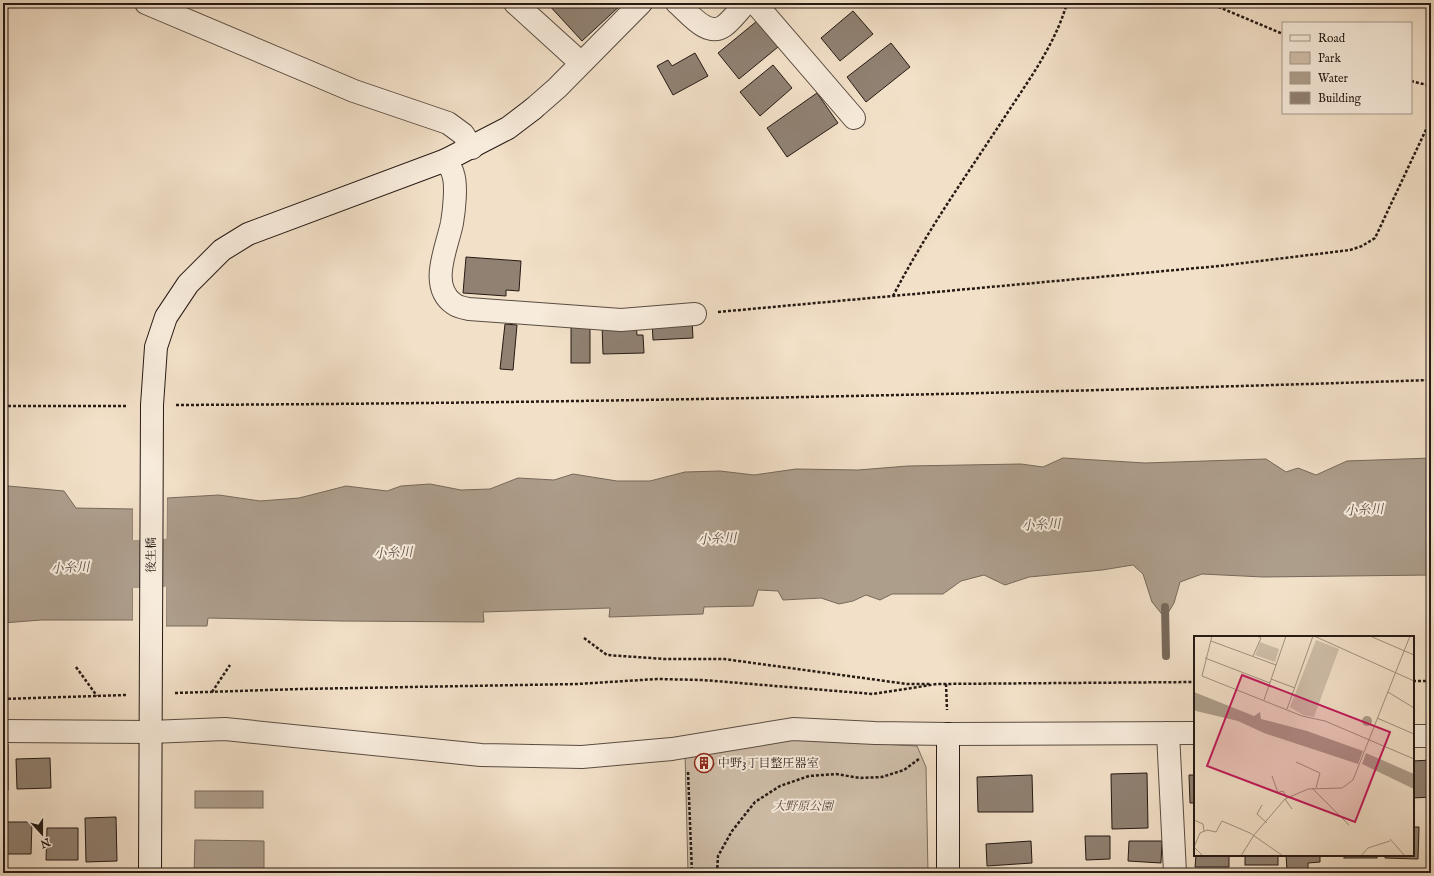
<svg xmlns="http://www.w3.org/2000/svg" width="1434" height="876" font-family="'IM FELL English','Noto Serif JP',serif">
<rect width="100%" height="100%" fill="#f2e0c8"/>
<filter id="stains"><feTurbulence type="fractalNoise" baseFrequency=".005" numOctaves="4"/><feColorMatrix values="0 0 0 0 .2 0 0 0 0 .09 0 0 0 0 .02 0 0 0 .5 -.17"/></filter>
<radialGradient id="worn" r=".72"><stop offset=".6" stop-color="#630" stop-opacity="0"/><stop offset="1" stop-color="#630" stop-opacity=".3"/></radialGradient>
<polygon fill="#cfbea9" stroke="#7a6c5e" points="794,739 917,746 926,767 928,873 688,873 685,753"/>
<g fill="#ad9d8b" stroke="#77695b">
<polygon points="1063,458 1145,463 1266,459 1286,472 1298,468 1316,475 1347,461 1431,458 1431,575 1263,577 1202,574 1180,582 1174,603 1165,618 1152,602 1143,574 1133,565 1102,570 1029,577 1005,585 984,575 961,581 943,594 892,594 880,600 866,595 853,601 839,604 821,598 783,600 778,591 758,590 753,606 704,607 703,614 609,617 610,608 483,612 484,622 340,621 208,618 207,626 166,626 167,498 219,495 260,501 299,498 346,486 387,491 401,486 430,484 461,490 490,489 518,478 554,480 573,474 617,481 650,481 685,472 720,471 754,475 796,469 858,470 908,466 1021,464 1043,467"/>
<polygon points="8,486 64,491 76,508 133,509 133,620 41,620 3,623 3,487"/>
<rect x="195" y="791" width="68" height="17"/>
<polygon points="195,840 264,841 264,873 194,873"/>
</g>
<g fill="#f2e0c8">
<polygon points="167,496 166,626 166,628 164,626 165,498"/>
<polygon points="133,507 135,509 135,620 133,622"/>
</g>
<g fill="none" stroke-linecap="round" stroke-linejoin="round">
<polyline stroke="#77695b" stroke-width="8" points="1165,607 1166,656"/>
<polyline stroke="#ad9d8b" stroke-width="48" points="3,568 40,568 232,560"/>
</g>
<g fill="#908172" stroke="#261a14">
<polygon points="547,3 623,3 582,41"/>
<polygon points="853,11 873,34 840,61 821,38"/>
<polygon points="757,21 778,47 739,79 718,53"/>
<polygon points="891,43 910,67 866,102 847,77"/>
<polygon points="695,53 708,76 673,95 657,66 668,60 672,66"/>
<polygon points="773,65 792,88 760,116 740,92"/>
<polygon points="817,93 838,123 787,157 767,128"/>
<polygon points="466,257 521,261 519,291 506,290 506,296 463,293"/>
<polygon points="692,319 693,338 653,340 652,321"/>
<polygon points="636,323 637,335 643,335 644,353 603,354 602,325"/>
<polygon points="505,324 517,325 513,370 500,369"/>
<rect x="571" y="327" width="19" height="36"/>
<rect x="3" y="745" width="5" height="45"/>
<polygon points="712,757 714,765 697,769 695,761"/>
<polygon points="50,758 51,788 17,789 16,759"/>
<polygon points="1431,760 1431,797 1413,798 1413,761"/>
<polygon points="1147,773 1148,828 1112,829 1111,774"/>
<polygon points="1032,775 1033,812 978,812 977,777"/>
<polygon points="1189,775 1195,775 1195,803 1190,803"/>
<polygon points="116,817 117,861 86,862 85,818"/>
<polygon points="3,822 32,822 31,854 3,854"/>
<polygon points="1413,827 1419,827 1418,859 1385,858 1385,855 1413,855"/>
<polygon points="47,828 78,828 78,860 46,860"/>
<polygon points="1085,836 1110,836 1110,859 1086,860"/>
<polygon points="1031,841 1032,863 987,866 986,844"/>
<polygon points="1129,841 1162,841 1161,863 1128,861"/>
<polygon points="1196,855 1229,855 1229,867 1195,867"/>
<rect x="1245" y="855" width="33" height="10"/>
<polygon points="1286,855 1331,855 1320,856 1320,862 1308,863 1308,869 1287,870"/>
<rect x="1344" y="855" width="33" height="3"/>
<rect x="3" y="871" width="17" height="2"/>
</g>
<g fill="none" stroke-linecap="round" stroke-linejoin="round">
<defs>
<g id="street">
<polyline points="146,3 354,91 448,123 463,134 472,148"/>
<polyline points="515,3 581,63"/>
<path d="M677 3C689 13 707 38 724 26 732 20 739 10 746 3"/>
<polyline points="755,3 854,118"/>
<polyline points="533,109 557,88 641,3"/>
<path d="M446 160C448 165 452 169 453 174 457 185 454 211 452 223 447 248 428 286 454 304 458 307 464 308 469 309L621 320 695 314"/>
<polyline points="3,731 150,732 225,729 481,755 582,757 672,749 793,729 875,733 948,734 1195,733"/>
<polyline points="1168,733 1175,873"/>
<polyline points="1413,736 1431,736"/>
</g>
<g id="secondary">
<polyline points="150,873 152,405 156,347 166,317 188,284 222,250 248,234 446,160 508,128 533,109"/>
<polyline points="948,873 948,734"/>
</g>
</defs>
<use href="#street" stroke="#594c41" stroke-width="24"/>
<use href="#secondary" stroke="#261a14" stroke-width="24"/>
<g stroke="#261a14" stroke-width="2.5" stroke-dasharray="3 2" stroke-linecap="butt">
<polyline points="1209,3 1283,34"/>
<polyline points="3,14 11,3"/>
<polyline points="1411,81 1431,86"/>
<path d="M893 296C925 234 966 176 1004 118 1028 81 1055 45 1067 3"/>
<polyline points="718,312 1219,266 1350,250 1362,246 1375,238 1431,119"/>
<path d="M176 405C594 403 1013 394 1431 380"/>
<polyline points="3,406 127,406"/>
<polyline points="584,638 607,655 665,659 724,659 907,684 930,684"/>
<polyline points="76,667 97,696"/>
<polyline points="1413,681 1431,681"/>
<polyline points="946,684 947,710"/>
<polyline points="212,692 230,665"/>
<polyline points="175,693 300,689 577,684 657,679 703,680 873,694 937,684 1195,682"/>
<polyline points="3,699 126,695"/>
<polyline points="688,772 692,873"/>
<polyline points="717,873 718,856 732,831 755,802 780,786 809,776 836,774 860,778 882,777 904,770 919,759"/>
</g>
<use href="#street" stroke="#f7ebdb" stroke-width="22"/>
<use href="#secondary" stroke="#f7ebdb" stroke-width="22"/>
</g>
<defs>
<symbol id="building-ring" viewBox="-11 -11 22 22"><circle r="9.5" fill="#f7ebdb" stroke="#8f2418" stroke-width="1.5"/><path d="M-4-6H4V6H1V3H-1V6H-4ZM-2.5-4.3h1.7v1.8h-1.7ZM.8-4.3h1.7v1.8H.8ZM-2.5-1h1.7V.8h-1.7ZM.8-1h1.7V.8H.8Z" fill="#8f2418"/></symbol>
</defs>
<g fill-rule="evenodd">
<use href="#building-ring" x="693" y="752" width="22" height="22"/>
</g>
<g text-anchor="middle" stroke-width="4" stroke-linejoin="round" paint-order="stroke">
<g font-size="12" fill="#261a14" stroke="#f7ebdb">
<text transform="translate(151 555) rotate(-90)" y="4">後生橋</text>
</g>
<g font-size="12" fill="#261a14" stroke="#f7ebdb" text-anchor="start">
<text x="718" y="767">中野3丁目整圧器室</text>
</g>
<g font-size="12" font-style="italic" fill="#594b41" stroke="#f7ebdb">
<text x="803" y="810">大野原公園</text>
</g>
<g font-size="13" font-style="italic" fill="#5c4e44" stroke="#f7ebdb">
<text transform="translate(1364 509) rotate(-3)" y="5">小糸川</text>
<text transform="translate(1041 524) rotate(-3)" y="5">小糸川</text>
<text transform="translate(717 538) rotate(-3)" y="5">小糸川</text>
<text transform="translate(393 552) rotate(-3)" y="5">小糸川</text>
<text transform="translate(70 567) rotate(-3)" y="5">小糸川</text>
</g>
</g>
<g transform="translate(1194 636)">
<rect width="220" height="220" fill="#f2e0c8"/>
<path d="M122 4 145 13 120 81 109 79 96 71ZM66 6 85 13 81 26 61 19Z" fill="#cfbea9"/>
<path d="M0 56 60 80 66 76 67 83 113 95 169 115 164 128 70 97 44 85 2 75 0 73ZM168 85a5 5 0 1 1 10 0a5 5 0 1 1-10 0ZM172 117 220 138V153L168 128Z" fill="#ad9d8b"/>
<path fill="none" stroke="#a09180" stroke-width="1" d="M18 0 8 40 108 80 131 85 220 123M120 0 220 45M176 0 220 19M17 5 82 29M59 20 67 2 63 0M11 22 76 47M77 43 101 52M194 56 220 72M70 64 92 0M93 73 119 0M183 82 220 98M102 126 126 137 122 152M78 140 84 157M118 152 155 189M82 157 89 155 93 162M91 163 98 173M68 169 63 178 73 187M0 184 9 188 10 195M196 203 211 220M0 211 6 197 13 194 22 196 28 185 56 197 89 220M0 211 9 220M47 220 60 199 91 163 114 153 148 152 159 144 216 0M167 220 174 212 196 205"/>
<path fill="#c2185b" fill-opacity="0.15" stroke="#c2185b" stroke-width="2" d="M48 39 196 96 161 186 13 130Z"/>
<rect width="220" height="220" fill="none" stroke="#261a14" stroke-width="2"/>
</g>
<rect width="1434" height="876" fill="none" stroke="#f2e0c8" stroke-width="16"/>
<rect x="4" y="4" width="1426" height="868" fill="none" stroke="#261a14" stroke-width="2"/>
<rect x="8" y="8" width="1418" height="860" fill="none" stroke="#261a14"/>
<rect x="1282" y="22" width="130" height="92" fill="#f7ebdb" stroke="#a3978b"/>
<rect x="1290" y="35" width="20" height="6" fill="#f7ebdb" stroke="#a3978b"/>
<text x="1318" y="42" font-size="12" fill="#261a14">Road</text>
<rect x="1290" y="52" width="20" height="12" fill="#cfbea9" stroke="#a3978b"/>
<text x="1318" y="62" font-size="12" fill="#261a14">Park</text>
<rect x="1290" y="72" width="20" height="12" fill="#ad9d8b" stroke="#a3978b"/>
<text x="1318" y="82" font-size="12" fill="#261a14">Water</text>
<rect x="1290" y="92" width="20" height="12" fill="#908172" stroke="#a3978b"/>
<text x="1318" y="102" font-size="12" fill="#261a14">Building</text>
<g transform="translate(42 834) rotate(159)" stroke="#f7ebdb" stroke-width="3" paint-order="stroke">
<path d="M0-3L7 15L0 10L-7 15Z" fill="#261a14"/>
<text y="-6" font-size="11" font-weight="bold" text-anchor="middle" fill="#261a14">N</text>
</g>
<rect width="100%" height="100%" filter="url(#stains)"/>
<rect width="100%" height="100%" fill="url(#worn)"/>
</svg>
